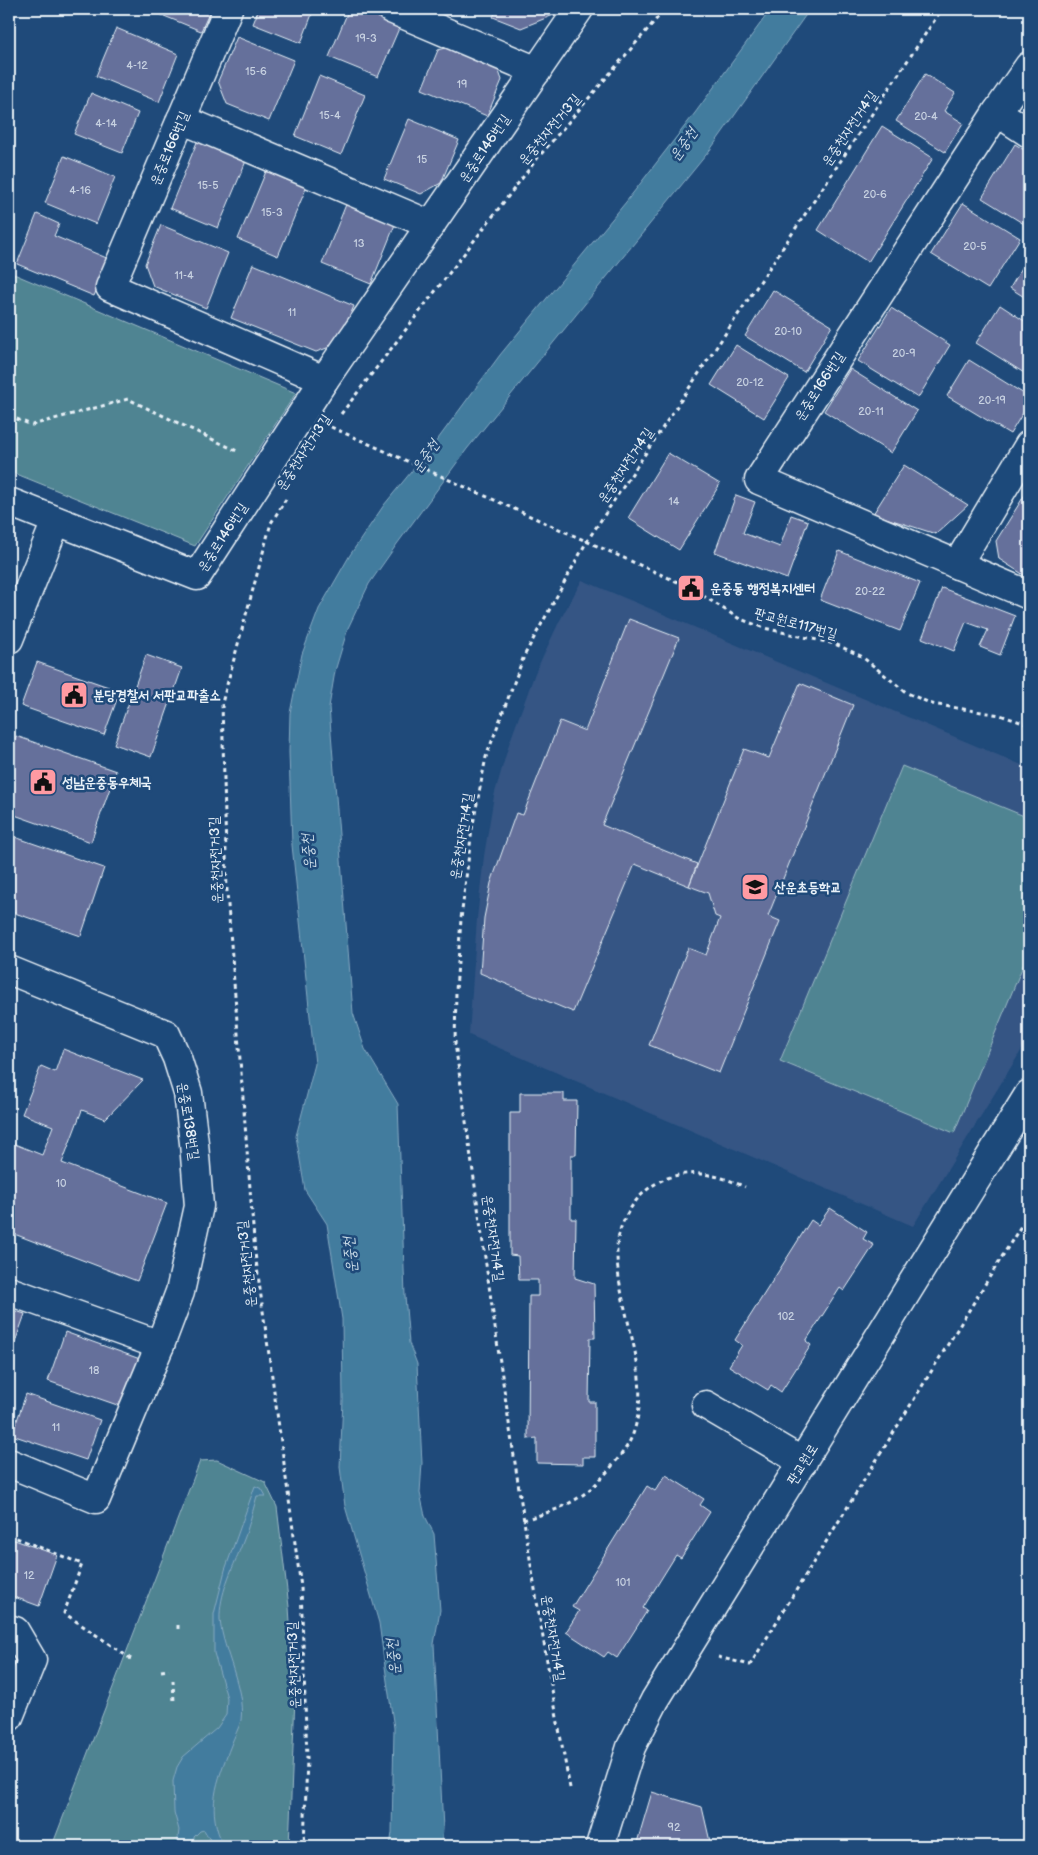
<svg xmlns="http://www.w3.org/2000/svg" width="1038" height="1855" font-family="'Balsamiq Sans','Poor Story',sans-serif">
<rect width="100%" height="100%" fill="#1f4a7a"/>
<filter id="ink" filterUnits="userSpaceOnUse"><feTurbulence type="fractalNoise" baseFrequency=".02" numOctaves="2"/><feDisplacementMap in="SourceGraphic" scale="10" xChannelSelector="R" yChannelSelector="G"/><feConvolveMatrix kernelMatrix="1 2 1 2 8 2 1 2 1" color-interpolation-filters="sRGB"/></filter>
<g filter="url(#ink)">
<polygon fill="#345584" points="582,580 1029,768 1029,1038 913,1226 469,1035 477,918 484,856 494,796 509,744 535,673 559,622"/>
<g fill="#4f8492" stroke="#9cbac5">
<polygon points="9,272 296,393 195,546 9,471"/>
<polygon points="902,766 1029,818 1029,951 954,1133 780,1061"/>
<polygon points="217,1460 265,1482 277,1507 289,1607 295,1697 289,1846 52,1846 200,1461"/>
</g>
<g fill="#437b9e" stroke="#85aac2">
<polygon points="771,9 810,9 710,150 467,449 397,544 369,584 348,628 335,671 329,707 353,1013 365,1049 398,1104 405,1296 409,1343 417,1364 422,1463 420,1493 425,1516 434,1534 440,1610 434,1644 443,1829 441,1846 390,1846 392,1833 394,1728 387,1681 379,1623 345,1506 340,1467 343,1400 342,1319 327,1224 305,1190 296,1136 315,1064 292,845 289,752 290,713 302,654 319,609 350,555 384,505 438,439 500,355 626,202 695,113"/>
<path d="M255 1486 262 1489 266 1496H257C252 1513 248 1531 241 1547 232 1570 219 1594 220 1620 223 1651 245 1688 241 1720 239 1728 234 1737 231 1745 217 1781 205 1810 224 1846H211L212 1843 204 1830 200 1831 194 1837V1846H177L179 1830 174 1812 173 1781 177 1767 183 1757 217 1728 226 1715 227 1698 214 1653V1614L225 1570Z"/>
</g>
<g fill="#65709b" stroke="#e8f1f8">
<polygon points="147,9 211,9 201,31"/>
<polygon points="259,9 314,9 301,43 253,24"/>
<polygon points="349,9 378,9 403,19 378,77 329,57"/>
<polygon points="497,9 558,9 556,14 521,28 493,17"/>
<polygon points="116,28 178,54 159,102 96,76"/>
<polygon points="237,37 294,60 269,121 227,104 218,81"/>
<polygon points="454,46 496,63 502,80 487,116 422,89 438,50"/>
<polygon points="925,74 955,93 944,111 963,123 945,152 896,121"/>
<polygon points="319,76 365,95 341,155 295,136"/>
<polygon points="91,93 138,113 122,153 74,134"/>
<polygon points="409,119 459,140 441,183 421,194 384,179"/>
<polygon points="882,126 933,158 868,262 818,230"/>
<polygon points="197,142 246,161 218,228 170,208"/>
<polygon points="1015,144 1029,153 1029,215 1024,224 982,198"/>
<polygon points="64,156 115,177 96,224 45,203"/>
<polygon points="267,169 307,186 278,256 238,239"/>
<polygon points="347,202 396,222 371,284 322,264"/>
<polygon points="963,203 1020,238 988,289 931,254"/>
<polygon points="37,214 59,224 54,236 109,259 94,296 17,264"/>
<polygon points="161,225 228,253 206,308 153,286 145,264"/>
<polygon points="1029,256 1029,300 1010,288"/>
<polygon points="253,264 354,306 338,344 316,352 231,318"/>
<polygon points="773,290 832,326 804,372 745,336"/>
<polygon points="1000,305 1029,324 1029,376 976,343"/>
<polygon points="891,308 950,345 918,398 858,361"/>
<polygon points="736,345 789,378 764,418 711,385"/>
<polygon points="969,360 1029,397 1029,403 1010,434 947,396"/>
<polygon points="850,369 917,411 891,453 824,411"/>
<polygon points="668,453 720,484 679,550 628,518"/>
<polygon points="904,465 968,505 936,534 873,514"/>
<polygon points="1029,488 1029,573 1027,577 999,559 996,541"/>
<polygon points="736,495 755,502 743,533 780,547 791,515 808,521 787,579 715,552"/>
<polygon points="839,551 920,583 900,631 820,600"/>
<polygon points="942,588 1015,616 1000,655 980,647 988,630 966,622 954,651 922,638"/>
<polygon points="629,619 679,638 602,825 697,864 689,886 635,864 573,1012 480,973 484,918 491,883 516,813 523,815 560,721 585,731"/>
<polygon points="146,655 182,668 151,757 114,744"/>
<polygon points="37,662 120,691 104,735 21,706"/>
<polygon points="800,683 853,705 768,916 780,921 719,1073 649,1045 688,948 706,955 720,918 715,916 708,893 689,886 744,749 769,758"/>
<polygon points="16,736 116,771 91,842 9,813 9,758"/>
<polygon points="9,835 104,868 81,936 9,911"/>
<polygon points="63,1049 143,1080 105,1119 82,1110 62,1163 167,1203 137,1281 9,1232 9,1151 12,1143 42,1155 53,1126 22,1114 41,1066 55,1072"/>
<polygon points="520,1093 564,1093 564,1101 577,1101 576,1155 571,1155 571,1219 576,1219 575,1278 594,1284 595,1338 590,1338 589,1402 595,1402 595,1457 583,1457 583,1464 537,1463 537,1438 528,1439 529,1296 538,1296 538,1280 519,1280 518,1256 510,1255 510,1113 520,1113"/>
<polygon points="830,1208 867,1232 863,1239 874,1245 844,1291 840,1288 806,1341 811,1345 781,1392 771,1385 768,1390 729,1366 742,1345 735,1340 811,1220 818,1225"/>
<polygon points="9,1309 25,1314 9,1359"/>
<polygon points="65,1332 140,1359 123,1407 48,1381"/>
<polygon points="26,1394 100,1420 86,1460 12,1435"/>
<polygon points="666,1475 704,1499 700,1505 710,1512 681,1558 676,1555 643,1608 647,1611 617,1658 608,1652 604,1657 566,1632 579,1611 572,1607 647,1486 655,1491"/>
<polygon points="9,1538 57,1555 39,1606 9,1595"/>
<polygon points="652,1792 702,1807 711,1846 636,1846"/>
</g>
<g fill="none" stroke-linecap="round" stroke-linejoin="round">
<defs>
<g id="minor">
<polyline points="228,9 110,287 324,380"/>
<polyline points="391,9 537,71"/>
<polyline points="1029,66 997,112 759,480 1029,595"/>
<polyline points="997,112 1029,133"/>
<polyline points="181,119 431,225"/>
<polyline points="9,502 197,576 324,380 579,9"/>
<polyline points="957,565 1029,445"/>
<polyline points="9,639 56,521"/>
<polyline points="9,970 166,1034 177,1058 188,1093 194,1143 199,1206 180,1292 160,1345 96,1499 9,1463"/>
<polyline points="9,1291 160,1345"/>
<polyline points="706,1405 803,1462"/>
<polyline points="9,1629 15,1631 32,1660 9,1717"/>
<polyline points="600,1846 631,1747 655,1700 1029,1094"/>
</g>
</defs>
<use href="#minor" stroke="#e8f1f8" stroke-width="31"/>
<g stroke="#e8f1f8" stroke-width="3" stroke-dasharray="4 4" stroke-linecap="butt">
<polyline points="341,414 536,160 665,9"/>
<polyline points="9,416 32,425 128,399 239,452"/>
<polyline points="331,427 691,588 738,618 764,628 835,644 861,656 907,693 932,704 1000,715 1029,725"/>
<polyline points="286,499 271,523 222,703 227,892 255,1253 301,1587 307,1758 304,1846"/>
<path d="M523 1520C563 1509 586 1499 612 1466 621 1455 630 1444 634 1431 654 1369 615 1309 617 1247 618 1230 625 1215 635 1202 664 1166 706 1168 745 1187"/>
<polyline points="9,1535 82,1564 64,1613 134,1661"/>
<polyline points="178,1625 178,1633"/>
<polyline points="718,1657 750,1665 1029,1213"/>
<polyline points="161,1671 169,1670"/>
<polyline points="173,1680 174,1703"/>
<path d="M570 1788C523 1541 490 1292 455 1043L456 991 461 919 472 829 486 757 524 656 587 541 942 9"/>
</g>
<use href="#minor" stroke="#1f4a7a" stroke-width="28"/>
</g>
</g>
<defs>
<symbol id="civic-square" viewBox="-11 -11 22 22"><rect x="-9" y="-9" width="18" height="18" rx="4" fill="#ff9aa2" stroke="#1f4a7a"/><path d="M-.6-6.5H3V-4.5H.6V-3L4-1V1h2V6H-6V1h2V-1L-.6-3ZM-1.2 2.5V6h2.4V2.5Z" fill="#111"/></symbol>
<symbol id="school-square" viewBox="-11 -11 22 22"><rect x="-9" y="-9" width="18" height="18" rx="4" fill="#ff9aa2" stroke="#1f4a7a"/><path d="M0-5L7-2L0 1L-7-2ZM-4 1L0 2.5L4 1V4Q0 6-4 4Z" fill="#111"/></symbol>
</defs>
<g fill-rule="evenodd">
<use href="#civic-square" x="675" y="572" width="32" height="32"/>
<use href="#civic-square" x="58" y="679" width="32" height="32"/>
<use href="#civic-square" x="27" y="766" width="32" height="32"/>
<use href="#school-square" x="739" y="871" width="32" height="32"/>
</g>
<g text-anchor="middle" stroke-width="5" stroke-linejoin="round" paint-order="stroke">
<g font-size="11" fill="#c7d1e1">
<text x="366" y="42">19-3</text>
<text x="137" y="69">4-12</text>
<text x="256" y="75">15-6</text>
<text x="462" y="88">19</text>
<text x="330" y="119">15-4</text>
<text x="926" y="120">20-4</text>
<text x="106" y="127">4-14</text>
<text x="422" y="163">15</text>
<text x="208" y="189">15-5</text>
<text x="80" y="194">4-16</text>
<text x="875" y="198">20-6</text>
<text x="272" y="216">15-3</text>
<text x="359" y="247">13</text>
<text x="975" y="250">20-5</text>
<text x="184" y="279">11-4</text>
<text x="292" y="316">11</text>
<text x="788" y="335">20-10</text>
<text x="904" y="357">20-9</text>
<text x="750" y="386">20-12</text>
<text x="992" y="404">20-19</text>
<text x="871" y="415">20-11</text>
<text x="674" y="505">14</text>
<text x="870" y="595">20-22</text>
<text x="61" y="1187">10</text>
<text x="786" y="1320">102</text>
<text x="94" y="1374">18</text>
<text x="56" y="1431">11</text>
<text x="29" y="1579">12</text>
<text x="623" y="1586">101</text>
<text x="674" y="1831">92</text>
</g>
<g font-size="14" fill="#e8f1f8" stroke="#1f4a7a">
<text transform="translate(849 128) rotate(-56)" y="5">운중천자전거4길</text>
<text transform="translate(549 129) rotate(-50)" y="5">운중천자전거3길</text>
<text transform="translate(169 148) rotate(-67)" y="5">운중로166번길</text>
<text transform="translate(484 148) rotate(-56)" y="5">운중로146번길</text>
<text transform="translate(819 386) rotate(-57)" y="5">운중로166번길</text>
<text transform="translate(303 452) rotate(-57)" y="5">운중천자전거3길</text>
<text transform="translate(625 465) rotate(-56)" y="5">운중천자전거4길</text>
<text transform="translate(222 537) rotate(-57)" y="5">운중로146번길</text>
<text transform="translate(796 623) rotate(15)" y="5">판교원로117번길</text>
<text transform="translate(461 836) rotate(-81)" y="5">운중천자전거4길</text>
<text transform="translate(215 860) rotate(-92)" y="5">운중천자전거3길</text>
<text transform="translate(189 1121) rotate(81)" y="5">운중로138번길</text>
<text transform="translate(494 1238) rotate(82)" y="5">운중천자전거4길</text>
<text transform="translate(246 1264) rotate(-96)" y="5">운중천자전거3길</text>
<text transform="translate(802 1464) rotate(-58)" y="5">판교원로</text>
<text transform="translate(554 1638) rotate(81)" y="5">운중천자전거4길</text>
<text transform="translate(293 1665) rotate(-92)" y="5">운중천자전거3길</text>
</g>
<g font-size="14" font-weight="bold" fill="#e8f1f8" stroke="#1f4a7a" text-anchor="start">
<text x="710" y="593">운중동 행정복지센터</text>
<text x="93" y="700">분당경찰서 서판교파출소</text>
<text x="62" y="787">성남운중동우체국</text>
<text x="774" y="892">산운초등학교</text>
</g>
<g font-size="15" font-style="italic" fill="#cfdfea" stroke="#1f4a7a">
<text transform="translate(683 144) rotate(-55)" y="5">운중천</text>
<text transform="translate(425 456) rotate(-55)" y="5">운중천</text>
<text transform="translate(308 852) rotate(-95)" y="5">운중천</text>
<text transform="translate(350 1255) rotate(-96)" y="5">운중천</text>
<text transform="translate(393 1657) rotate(-96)" y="5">운중천</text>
</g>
</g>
<rect width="1038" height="1855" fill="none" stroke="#1f4a7a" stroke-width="30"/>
<rect x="15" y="15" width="1008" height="1825" fill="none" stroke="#e8f1f8" stroke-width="2" filter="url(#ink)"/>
</svg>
